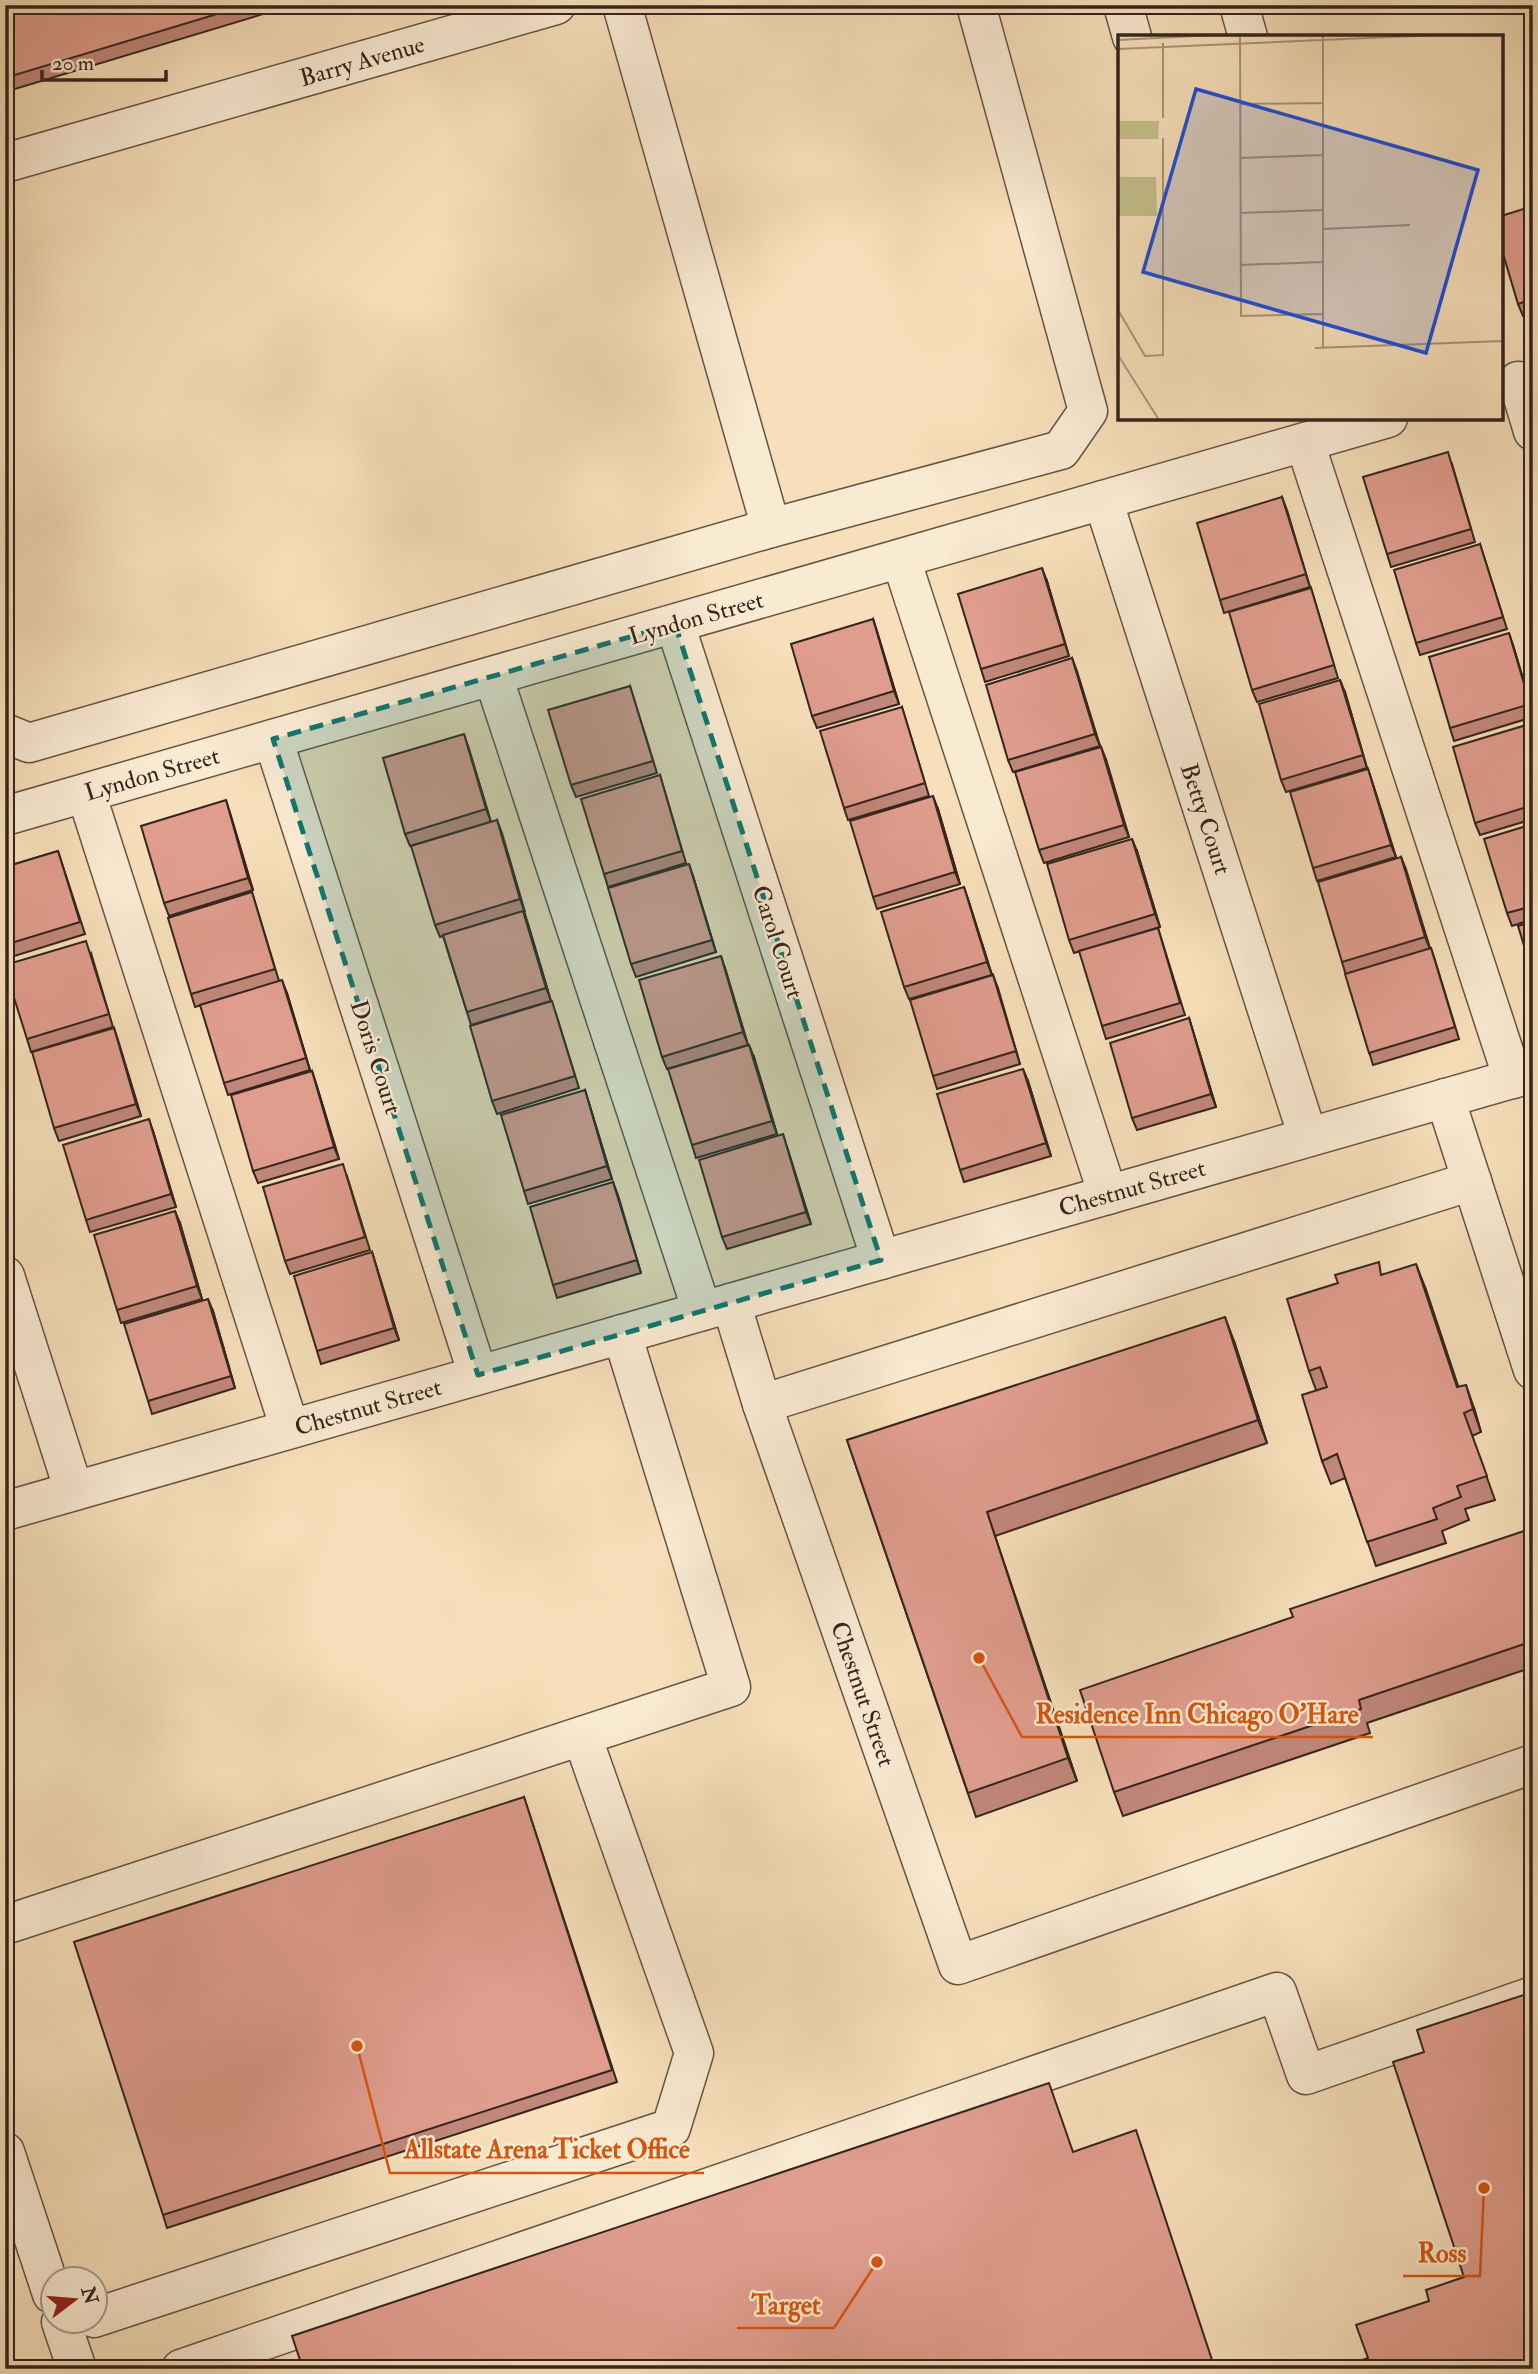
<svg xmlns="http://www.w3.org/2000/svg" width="1538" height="2374" font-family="'IM FELL Double Pica',serif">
<rect width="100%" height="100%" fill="#f6dfba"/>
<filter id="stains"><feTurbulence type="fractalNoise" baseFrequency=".00286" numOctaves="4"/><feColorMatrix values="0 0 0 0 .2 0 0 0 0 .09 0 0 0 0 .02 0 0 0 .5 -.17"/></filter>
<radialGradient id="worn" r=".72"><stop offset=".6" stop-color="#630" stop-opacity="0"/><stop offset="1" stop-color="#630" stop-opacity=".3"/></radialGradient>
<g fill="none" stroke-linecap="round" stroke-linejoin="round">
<defs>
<g id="minor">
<polyline points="622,5 771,528"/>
<polyline points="1123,5 1132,37"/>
<polyline points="1239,5 1248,37"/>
<polyline points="5,163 556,5"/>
<polyline points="1518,381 1533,431"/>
<polyline points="1305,443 1513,1079"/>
<polyline points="1103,500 1308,1137"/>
<polyline points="901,559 1108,1195"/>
<polyline points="675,624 881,1260"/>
<polyline points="493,676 702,1311"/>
<polyline points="5,733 29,743 771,528 1061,450 1088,411 976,5"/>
<polyline points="273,739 478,1375"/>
<polyline points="86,793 290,1429"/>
<polyline points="5,816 1388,418"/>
<polyline points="1445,1098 1533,1370"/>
<polyline points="5,1276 74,1491"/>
<polyline points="731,1303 762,1404 958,1965 1533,1764"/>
<polyline points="762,1404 1472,1181"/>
<polyline points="5,1511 1533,1073"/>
<polyline points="5,1925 731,1687 622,1334"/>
<polyline points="5,2152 52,2294"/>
<polyline points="94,2318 671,2128 694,2053 582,1736"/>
<polyline points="61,2322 77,2369"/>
<polyline points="181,2369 1277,1992 1306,2075 1533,1996"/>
</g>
</defs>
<use href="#minor" stroke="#655445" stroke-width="41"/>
<use href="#minor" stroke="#f9ead2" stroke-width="38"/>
</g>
<g fill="#c1877a" stroke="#35251e" stroke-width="2">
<polygon points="5,5 293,5 5,92"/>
<polygon points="1533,206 1533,313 1523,316 1518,304"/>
<polygon points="1452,464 1475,542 1391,567 1387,554"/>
<polygon points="1282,497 1310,587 1224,613 1220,600"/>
<polygon points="1480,544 1507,629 1420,655 1416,643"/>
<polygon points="1047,581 1069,656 985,682 981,669"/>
<polygon points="1311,588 1338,678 1257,702 1252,690"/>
<polygon points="873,619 899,704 817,728 812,716"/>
<polygon points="1513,645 1533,712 1533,717 1454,741 1450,728"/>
<polygon points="1072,658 1100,746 1013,772 1008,760"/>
<polygon points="630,686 657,773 576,797 571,785"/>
<polygon points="1345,692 1367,768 1286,792 1281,780"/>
<polygon points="902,707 929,796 848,820 844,808"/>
<polygon points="1533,723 1533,819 1480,835 1475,823"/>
<polygon points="468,746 491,822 410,846 405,834"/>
<polygon points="1101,747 1129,837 1044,863 1039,850"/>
<polygon points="1368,769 1396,857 1317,881 1313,868"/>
<polygon points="660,775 686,863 608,887 604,874"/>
<polygon points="938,809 960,884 877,909 873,897"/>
<polygon points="230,813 253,890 169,916 164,903"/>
<polygon points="497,820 551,1001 471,1025 443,936 440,937 435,925"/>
<polygon points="1533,824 1533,919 1512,926 1507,913"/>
<polygon points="58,851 85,934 5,959 5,867"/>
<polygon points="1137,851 1160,927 1074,953 1069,940"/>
<polygon points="1401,857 1430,948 1431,948 1435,960 1459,1039 1373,1065 1342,962"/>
<polygon points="693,876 716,952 636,977 631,964"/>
<polygon points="252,892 279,981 287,993 310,1070 228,1095 224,1083 237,994 195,1007 191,994"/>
<polygon points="968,899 992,975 909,999 904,987"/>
<polygon points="1158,928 1185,1015 1106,1039 1102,1026"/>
<polygon points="91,953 113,1027 31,1052 27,1039"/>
<polygon points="725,968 748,1045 667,1069 662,1057"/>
<polygon points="993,975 1020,1064 937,1089 933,1076"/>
<polygon points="556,1014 579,1088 497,1114 492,1101"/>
<polygon points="1189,1018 1216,1107 1137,1130 1132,1118"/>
<polygon points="114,1028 141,1116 59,1141 54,1128"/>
<polygon points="754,1057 777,1134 696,1158 692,1145"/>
<polygon points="312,1071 339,1159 258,1183 253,1171"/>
<polygon points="1028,1081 1051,1156 964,1182 960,1170"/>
<polygon points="585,1090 612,1179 528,1204 524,1191"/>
<polygon points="153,1131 176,1207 90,1232 86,1220"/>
<polygon points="787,1147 811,1224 727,1249 722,1237"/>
<polygon points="347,1176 370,1250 290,1274 285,1261"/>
<polygon points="613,1182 641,1273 557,1298 553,1285"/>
<polygon points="180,1223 202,1299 121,1323 117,1310"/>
<polygon points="372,1252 399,1340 321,1364 317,1351"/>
<polygon points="1384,1274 1425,1287 1458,1386 1474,1408 1481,1432 1472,1436 1495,1500 1465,1509 1469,1520 1442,1531 1446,1543 1376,1566 1345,1478 1331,1484 1322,1461 1316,1390 1309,1371"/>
<polygon points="213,1311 235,1388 152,1414 148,1401"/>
<polygon points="1234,1341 1267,1443 995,1536 1077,1781 976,1817 847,1440"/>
<polygon points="1533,1528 1533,1667 1367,1723 1370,1733 1123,1816 1114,1792"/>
<polygon points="524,1797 617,2082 167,2228 163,2215"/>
</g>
<g fill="#9d6e63" stroke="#35251e" stroke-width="2">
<polygon points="1282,497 1287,510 1310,587 1306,574"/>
<polygon points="1042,568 1047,581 1069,656 1065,644"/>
<polygon points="873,619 877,631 899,704 894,691"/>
<polygon points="1509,633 1513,645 1533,713 1530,704"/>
<polygon points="1072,658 1077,671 1100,746 1095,734"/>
<polygon points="1340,680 1345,692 1367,768 1363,755"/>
<polygon points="464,734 468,746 491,822 486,809"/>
<polygon points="1101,747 1106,759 1129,837 1124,825"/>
<polygon points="1368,769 1372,781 1396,857 1391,845"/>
<polygon points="933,796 938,809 960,884 955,872"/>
<polygon points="226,800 230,813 253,890 248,878"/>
<polygon points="497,820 502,833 525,912 520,899"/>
<polygon points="1132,839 1137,851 1160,927 1155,914"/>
<polygon points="1401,857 1406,869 1430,949 1425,937"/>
<polygon points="689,864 693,876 716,952 712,940"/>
<polygon points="964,887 968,899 992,975 987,962"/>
<polygon points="523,911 528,924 551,1001 546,988"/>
<polygon points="721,956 725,968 748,1045 743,1032"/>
<polygon points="993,975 998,988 1020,1064 1016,1051"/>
<polygon points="282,980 287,993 310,1070 306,1058"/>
<polygon points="1189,1018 1193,1031 1216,1107 1211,1094"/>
<polygon points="114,1028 118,1040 141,1116 136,1104"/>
<polygon points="749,1045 754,1057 777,1134 772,1121"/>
<polygon points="1023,1069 1028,1081 1051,1156 1046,1143"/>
<polygon points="312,1071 316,1083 339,1159 334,1147"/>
<polygon points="585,1090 589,1103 612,1179 607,1166"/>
<polygon points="149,1119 153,1131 176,1207 171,1194"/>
<polygon points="783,1134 787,1147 811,1224 806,1212"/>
<polygon points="613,1182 618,1195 641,1273"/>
<polygon points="175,1211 180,1223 202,1299 197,1286"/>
<polygon points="372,1252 376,1265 399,1340 394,1328"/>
<polygon points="1416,1264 1425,1287 1466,1410 1457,1387"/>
<polygon points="208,1299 213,1311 235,1388 231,1376"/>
<polygon points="1225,1317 1234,1341 1267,1443 1258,1420"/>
<polygon points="1466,1385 1474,1408 1481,1432 1473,1409"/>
<polygon points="987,1512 995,1536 1077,1781 1068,1758"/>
</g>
<g fill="#e09d8e" stroke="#35251e" stroke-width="2">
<polygon points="5,5 247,5 5,78"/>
<polygon points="1533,206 1533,299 1518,304 1501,247 1501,216"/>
<polygon points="1448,452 1471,529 1387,554 1363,477"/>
<polygon points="1282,497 1306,574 1220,600 1197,523"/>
<polygon points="1480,544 1503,617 1416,643 1394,570"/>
<polygon points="1042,568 1065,644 981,669 958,594"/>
<polygon points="1311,588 1334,665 1252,690 1229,612"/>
<polygon points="873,619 894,691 812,716 791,644"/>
<polygon points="1509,633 1530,704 1450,728 1429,657"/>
<polygon points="1072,658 1095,734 1008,760 986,685"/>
<polygon points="1340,680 1363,755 1281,780 1259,704"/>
<polygon points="630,686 653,761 571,785 548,710"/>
<polygon points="902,707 925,783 844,808 820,731"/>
<polygon points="1533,723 1533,805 1475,823 1453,747"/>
<polygon points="464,734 486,809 405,834 383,758"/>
<polygon points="1101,747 1124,825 1039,850 1015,772"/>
<polygon points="1368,769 1391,845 1313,868 1290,792"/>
<polygon points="660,775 682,851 604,874 581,799"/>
<polygon points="933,796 955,872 873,897 850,821"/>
<polygon points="226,800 248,878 164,903 141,826"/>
<polygon points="497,820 520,899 435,925 411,846"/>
<polygon points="1533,824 1533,906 1507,913 1484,839"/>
<polygon points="1132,839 1155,914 1069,940 1047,864"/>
<polygon points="58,851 80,922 5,945 5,867"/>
<polygon points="1401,857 1425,937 1342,962 1318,882"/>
<polygon points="689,864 712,940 631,964 608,888"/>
<polygon points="964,887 987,962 904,987 881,912"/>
<polygon points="252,892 275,969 191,994 168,918"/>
<polygon points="523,911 546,988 467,1012 443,935"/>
<polygon points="1533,921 1533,975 1518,926"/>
<polygon points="1158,928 1180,1003 1102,1026 1079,951"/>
<polygon points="86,941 109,1014 27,1039 5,969 5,965"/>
<polygon points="1431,948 1455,1027 1369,1053 1345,974"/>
<polygon points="721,956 743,1032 662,1057 639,980"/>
<polygon points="993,975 1016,1051 933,1076 910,1000"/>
<polygon points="282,980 306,1058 224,1083 200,1005"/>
<polygon points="552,1001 575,1076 492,1101 470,1026"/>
<polygon points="1189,1018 1211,1094 1132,1118 1110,1043"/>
<polygon points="114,1028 136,1104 54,1128 32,1052"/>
<polygon points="749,1045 772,1121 692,1145 668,1069"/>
<polygon points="1023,1069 1046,1143 960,1170 937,1094"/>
<polygon points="312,1071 334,1147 253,1171 231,1095"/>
<polygon points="585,1090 607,1166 524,1191 501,1115"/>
<polygon points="149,1119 171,1194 86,1220 63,1145"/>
<polygon points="783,1134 806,1212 722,1237 699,1160"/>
<polygon points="343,1164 365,1237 285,1261 263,1187"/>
<polygon points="613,1182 637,1260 553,1285 530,1207"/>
<polygon points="175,1211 197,1286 117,1310 94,1235"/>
<polygon points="372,1252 394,1328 317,1351 294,1276"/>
<polygon points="1379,1262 1381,1275 1416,1264 1457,1387 1466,1385 1473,1409 1464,1413 1487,1476 1457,1486 1461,1497 1433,1508 1437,1519 1367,1542 1337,1454 1322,1461 1302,1395 1327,1387 1320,1367 1309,1371 1287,1299 1338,1283 1335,1275"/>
<polygon points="208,1299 231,1376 148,1401 124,1324"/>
<polygon points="1225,1317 1258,1420 987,1512 1068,1758 968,1793 847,1440"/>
<polygon points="1533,1528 1533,1641 1359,1700 1361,1709 1114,1792 1080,1690 1293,1617 1290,1609"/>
<polygon points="524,1797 612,2070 163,2215 74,1942"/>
<polygon points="1533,1992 1533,2369 1337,2369 1368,2358 1356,2325 1429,2301 1426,2290 1464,2277 1393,2062 1424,2052 1417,2030"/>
<polygon points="1049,2083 1073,2152 1136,2130 1215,2369 303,2369 292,2336"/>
</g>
<path fill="#0f766e" fill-opacity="0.2" stroke="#0f766e" stroke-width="5" stroke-dasharray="14 9" stroke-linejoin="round" d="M675 624 881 1260 478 1375 273 739Z"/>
<g text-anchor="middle" stroke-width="5" stroke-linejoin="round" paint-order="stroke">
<g font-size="24" fill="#35251e" stroke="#f9ead2">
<text transform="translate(362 61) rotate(-16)" y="8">Barry Avenue</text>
<text transform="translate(696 618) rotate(-16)" y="8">Lyndon Street</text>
<text transform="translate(152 774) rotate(-16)" y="8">Lyndon Street</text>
<text transform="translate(1206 819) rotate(72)" y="8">Betty Court</text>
<text transform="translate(778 942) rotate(72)" y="8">Carol Court</text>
<text transform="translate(376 1057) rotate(72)" y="8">Doris Court</text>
<text transform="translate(1132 1188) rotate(-16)" y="8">Chestnut Street</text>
<text transform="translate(368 1407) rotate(-16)" y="8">Chestnut Street</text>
<text transform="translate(863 1694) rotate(71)" y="8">Chestnut Street</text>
</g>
</g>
<g transform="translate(1118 35)">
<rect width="385" height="385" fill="#f6dfba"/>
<path d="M0 86H41L40 104H0ZM0 142H38L39 181H0Z" fill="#c4c08b"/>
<path fill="none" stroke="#a9957c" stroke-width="2" d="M122 0 123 281 205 279M205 0V313M0 5 97 0M45 8V83M0 14 320 0M122 69 205 68M122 123 205 120M122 178 205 175M205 194 292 190M122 230 205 227M0 275 27 321 45 320V103M197 313 385 306M0 320 41 385"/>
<path fill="#1d4ed8" fill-opacity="0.15" stroke="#1d4ed8" stroke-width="3.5" d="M78 54 360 135 308 318 25 237Z"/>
<rect width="385" height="385" fill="none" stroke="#35251e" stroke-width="3.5"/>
</g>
<path fill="none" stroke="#d6540e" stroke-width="2.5" d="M979 1658L1022 1737H1373M357 2046L390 2173H704M1484 2188L1480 2276H1403M877 2262L834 2328H737"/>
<g fill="#d6540e" stroke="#f9ead2" stroke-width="2.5">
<circle cx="979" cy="1658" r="7"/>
<circle cx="357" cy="2046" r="7"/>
<circle cx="1484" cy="2188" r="7"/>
<circle cx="877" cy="2262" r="7"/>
</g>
<g font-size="26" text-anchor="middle" font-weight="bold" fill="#d6540e" stroke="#f9ead2" stroke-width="5" stroke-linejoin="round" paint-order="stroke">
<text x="1197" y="1723">Residence Inn Chicago O'Hare</text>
<text x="547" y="2158">Allstate Arena Ticket Office</text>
<text x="1442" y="2262">Ross</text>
<text x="786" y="2314">Target</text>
</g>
<rect width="1538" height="2374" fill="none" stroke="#f6dfba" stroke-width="28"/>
<rect x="7" y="7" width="1524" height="2360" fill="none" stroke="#35251e" stroke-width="3.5"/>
<rect x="14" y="14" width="1510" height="2346" fill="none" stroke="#35251e" stroke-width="2"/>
<g transform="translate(74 2300) rotate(74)"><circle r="33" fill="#f9ead2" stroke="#ab9b8a" stroke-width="2"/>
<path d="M0-5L12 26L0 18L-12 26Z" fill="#8f2418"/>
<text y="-10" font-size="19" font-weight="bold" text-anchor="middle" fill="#35251e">N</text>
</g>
<path d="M42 70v10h124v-10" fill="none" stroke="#35251e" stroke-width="3.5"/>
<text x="52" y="70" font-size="21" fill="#35251e" stroke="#f9ead2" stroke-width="5" paint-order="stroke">20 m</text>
<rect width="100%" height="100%" filter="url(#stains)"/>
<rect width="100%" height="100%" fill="url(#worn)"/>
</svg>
